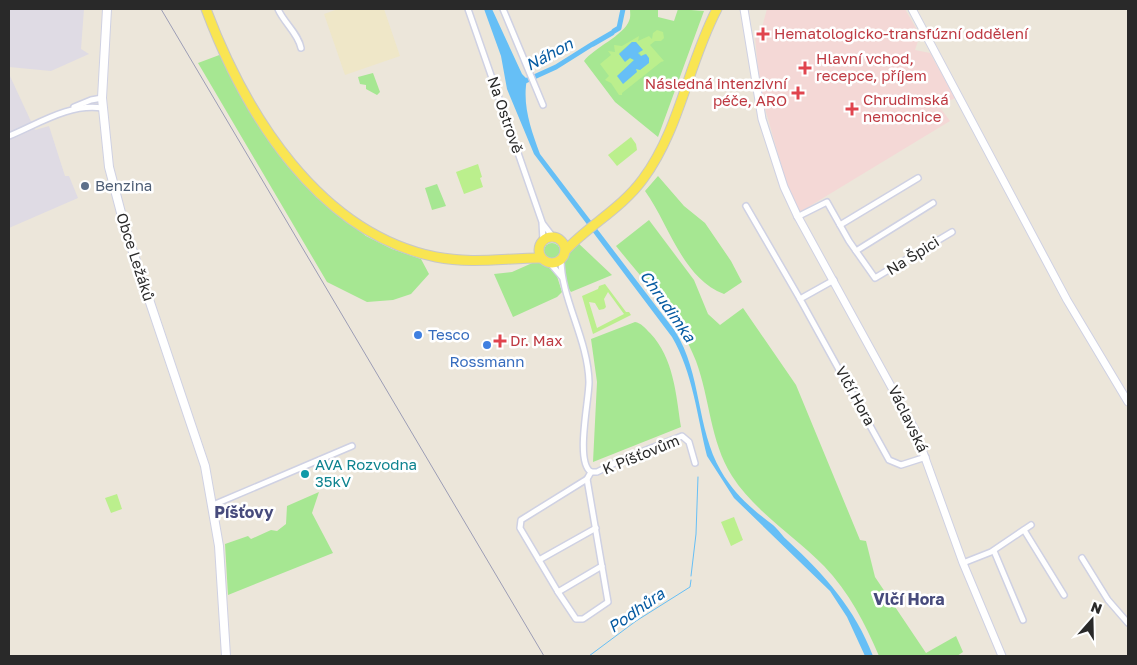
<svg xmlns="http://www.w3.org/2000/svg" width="1137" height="665" font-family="'Golos Text',sans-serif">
<rect width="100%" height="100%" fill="#ece6da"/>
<g fill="#dfdbe4">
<polygon points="9,9 84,9 81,49 89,54 51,71 9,67"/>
<polygon points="9,74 35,130 49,126 65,176 69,176 78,198 9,228"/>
</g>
<polygon fill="#efe7c8" points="338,9 384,9 400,56 345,75 324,14"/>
<polygon fill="#f4d8d6" points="767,9 905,9 920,35 915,50 930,53 955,98 939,106 950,121 800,212 787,185 760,91 755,36 758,34 760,26 762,27"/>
<g fill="#a6e792">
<path d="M630 9H658V17L674 21 678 9 704 11 658 137 615 102 584 61C594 48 624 35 629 21 631 17 630 13 630 9Z"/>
<polygon points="222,54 239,92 282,158 316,197 366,236 392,249 421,259 429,274 411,294 393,300 367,302 327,282 198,63"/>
<polygon points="373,73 380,92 377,95 366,89 366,85 360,84 358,77"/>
<path d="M658 176 684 206 705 223 731 261 742 282 724 294C682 278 669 224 645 191Z"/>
<polygon points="437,184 446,206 432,210 425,188"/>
<path d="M649 220 694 280 708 314 720 325 743 308 796 385 860 540 866 541 875 577 926 653 956 636 963 652 957 656H879C865 623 849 592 824 566 795 536 755 512 732 476 710 441 710 399 696 361 679 317 645 282 616 246Z"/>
<path d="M577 242 612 275 571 292C558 274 562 256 577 242Z"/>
<circle cx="552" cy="251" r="8"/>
<polygon points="539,260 556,273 562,292 557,297 513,317 494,274 512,272"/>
<path d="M635 322C641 323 645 328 650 333 674 358 676 395 681 427L593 462 597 382 591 339Z"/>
<polygon points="319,492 312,513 333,553 228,595 225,544 248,536 251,539 271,530 277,531 286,524 287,506"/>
</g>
<g fill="#bbef8d" fill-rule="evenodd">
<path d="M657 30 663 32 664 38 661 41H655L650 45 664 61 661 62 622 93V95H619L611 83 605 80 609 76 600 64 611 55 608 51 615 52 614 45 622 46 639 36 638 41 649 36 652 39 653 33ZM632 42H636L641 56 645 54 648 63 640 70 628 66 634 60 630 58 624 61 619 53Z"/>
<polygon points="631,137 636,144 637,150 617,166 608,155"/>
<polygon points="478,164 482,177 480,178 483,187 464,194 456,172"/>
<path d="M605 284 626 312H629L631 315 593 334 582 296 598 289 599 286ZM608 292 624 314 597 328 589 302 595 303 599 310 604 309 606 307 604 299Z"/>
<polygon points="117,494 122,509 111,513 105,498"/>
<polygon points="734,517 743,540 731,546 721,522"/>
</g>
<g fill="#66bff6">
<path d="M484 9H492L522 74 527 79C522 105 531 130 540 154L675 331C702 374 696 428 721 471 734 494 753 510 773 525 778 529 783 537 788 541 825 575 855 609 873 656H865L847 617 830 591 734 498 707 456C697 416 693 373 672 337L534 154 507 89 501 56Z"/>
<polygon points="632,42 636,42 643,50 638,53 641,56 646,54 649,58 649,63 640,70 636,69 637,72 623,84 617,76 634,60 630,58 625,62 619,54"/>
</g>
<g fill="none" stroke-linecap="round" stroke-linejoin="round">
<g stroke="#66bff6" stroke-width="1">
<polyline points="691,576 696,534 698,477"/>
<polyline points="589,656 636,621 690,587 691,580"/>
</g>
<g stroke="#66bff6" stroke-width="5">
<polyline points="614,31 619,28 623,9"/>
<polyline points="593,44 612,33"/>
<polyline points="523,82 556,67 591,45"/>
</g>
<defs>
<g id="minor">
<path d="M278 9C284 23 298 33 301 48"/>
<polyline points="468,9 542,222 543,241"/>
<polyline points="503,9 543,105"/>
<polyline points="74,107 91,100 102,98"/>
<path d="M9 136C38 124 70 103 102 108"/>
<polyline points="746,206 800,299"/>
<polyline points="797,217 827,202 849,241 875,278 952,232"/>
<polyline points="543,224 553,237"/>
<polyline points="840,225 918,178"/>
<polyline points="856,251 933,203"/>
<path d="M561 259C561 299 588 339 589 382 589 401 575 462 591 472"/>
<polyline points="550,263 562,277"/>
<polyline points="834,280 800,299 889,460 901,465 926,457"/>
<polyline points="591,472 597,472 623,459 682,436 689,442 695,463"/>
<polyline points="213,505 352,446"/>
<polyline points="596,528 539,560 558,592 602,566"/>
<polyline points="1024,530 1064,595"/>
<polyline points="994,551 1023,620"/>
<polyline points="1082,558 1108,600 1128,623"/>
<polyline points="539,560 520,528 521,520 587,479"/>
<polyline points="963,563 991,552 1031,525"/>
<polyline points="558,592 576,619 583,619 608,602 587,479 591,472"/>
</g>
<g id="tertiary">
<polyline points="744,9 762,119 784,187 797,215 915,430 963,563 1002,656"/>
<polyline points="912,9 1067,300 1128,402"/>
</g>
<polyline id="secondary" points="107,9 102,98 109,167 125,228 205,466 219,546 226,656"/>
<g id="primary">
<path d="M206 9C245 113 318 233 436 257 472 264 505 258 541 258"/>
<circle cx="552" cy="250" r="13"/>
<path d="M565 251C589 225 621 209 643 179 680 129 688 64 717 9"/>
</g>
</defs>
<use href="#minor" stroke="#cfd1e3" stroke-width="8"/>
<use href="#tertiary" stroke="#cfd1e3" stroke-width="9"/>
<use href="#secondary" stroke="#cfd1e3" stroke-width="10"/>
<use href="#primary" stroke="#c7c7c7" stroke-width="11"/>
<use href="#minor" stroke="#fff" stroke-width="5"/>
<use href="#tertiary" stroke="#fff" stroke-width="7"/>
<use href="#secondary" stroke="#fff" stroke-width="8"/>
<use href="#primary" stroke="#f9e552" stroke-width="9"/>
<polyline stroke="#9c9db5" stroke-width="1" points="161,9 544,656"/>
</g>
<g fill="#e0444e" stroke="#fff" stroke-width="2">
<path d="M760.5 26.5h5v5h5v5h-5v5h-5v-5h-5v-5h5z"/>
<path d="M802.5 60.5h5v5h5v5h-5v5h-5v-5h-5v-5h5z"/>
<path d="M795.5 85.5h5v5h5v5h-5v5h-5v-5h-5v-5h5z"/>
<path d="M849.5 101.5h5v5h5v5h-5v5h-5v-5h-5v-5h5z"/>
<path d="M497.5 333.5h5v5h5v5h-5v5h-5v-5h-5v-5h5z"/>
</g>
<circle fill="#5c6f8a" stroke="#fff" stroke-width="2" cx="85" cy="186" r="5"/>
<g fill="#3f7fe0" stroke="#fff" stroke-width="2">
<circle cx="418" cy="335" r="5"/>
<circle cx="487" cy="345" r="5"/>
</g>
<circle fill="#0f9aa8" stroke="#fff" stroke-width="2" cx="305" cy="474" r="5"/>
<g text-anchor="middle" stroke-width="5" stroke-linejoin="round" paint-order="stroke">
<g font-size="15" fill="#be3a42" stroke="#fff" text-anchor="start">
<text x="774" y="39">Hematologicko-transfúzní oddělení</text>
<text x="816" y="64">Hlavní vchod,<tspan x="816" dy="17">recepce, příjem</tspan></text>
<text x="787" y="89" text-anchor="end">Následná intenzivní<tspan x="787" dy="17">péče, ARO</tspan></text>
<text x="863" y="105">Chrudimská<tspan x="863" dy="17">nemocnice</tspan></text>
<text x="510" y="346">Dr. Max</text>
</g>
<g font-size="15" fill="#292929" stroke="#fff">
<text transform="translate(505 115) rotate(71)" y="5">Na Ostrově</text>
<text transform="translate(913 256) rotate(-32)" y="5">Na Špici</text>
<text transform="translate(135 257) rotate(72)" y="5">Obce Ležáků</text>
<text transform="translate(855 396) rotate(61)" y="5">Vlčí Hora</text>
<text transform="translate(908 419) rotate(64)" y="5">Václavská</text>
<text transform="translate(641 455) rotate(-22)" y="5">K Píšťovům</text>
</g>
<g font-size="15" fill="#4e5e75" stroke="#fff" text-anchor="start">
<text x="95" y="191">Benzina</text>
</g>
<g font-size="15" fill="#366cbe" stroke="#fff" text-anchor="start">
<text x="428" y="340">Tesco</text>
<text x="487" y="367" text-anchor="middle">Rossmann</text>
</g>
<g font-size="15" fill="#0d838f" stroke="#fff" text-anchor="start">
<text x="315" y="470">AVA Rozvodna<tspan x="315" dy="17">35kV</tspan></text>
</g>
<g font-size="16" font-style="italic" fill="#055aa1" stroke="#fff">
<text transform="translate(549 54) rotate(-28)" y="6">Náhon</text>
<text transform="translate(668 306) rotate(55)" y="6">Chrudimka</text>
<text transform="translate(636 610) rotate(-35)" y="6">Podhůra</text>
</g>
<g font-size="16" font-weight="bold" fill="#474b7c" stroke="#fff">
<text x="244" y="518">Píšťovy</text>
<text x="909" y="605">Vlčí Hora</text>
</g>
</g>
<rect width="1137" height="665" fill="none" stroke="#292929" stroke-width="20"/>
<g transform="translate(1092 620) rotate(20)" stroke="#ffffff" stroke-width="4" paint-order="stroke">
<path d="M0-4L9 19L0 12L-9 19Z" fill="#292929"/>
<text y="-8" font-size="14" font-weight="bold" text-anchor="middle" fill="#292929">N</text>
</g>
</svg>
